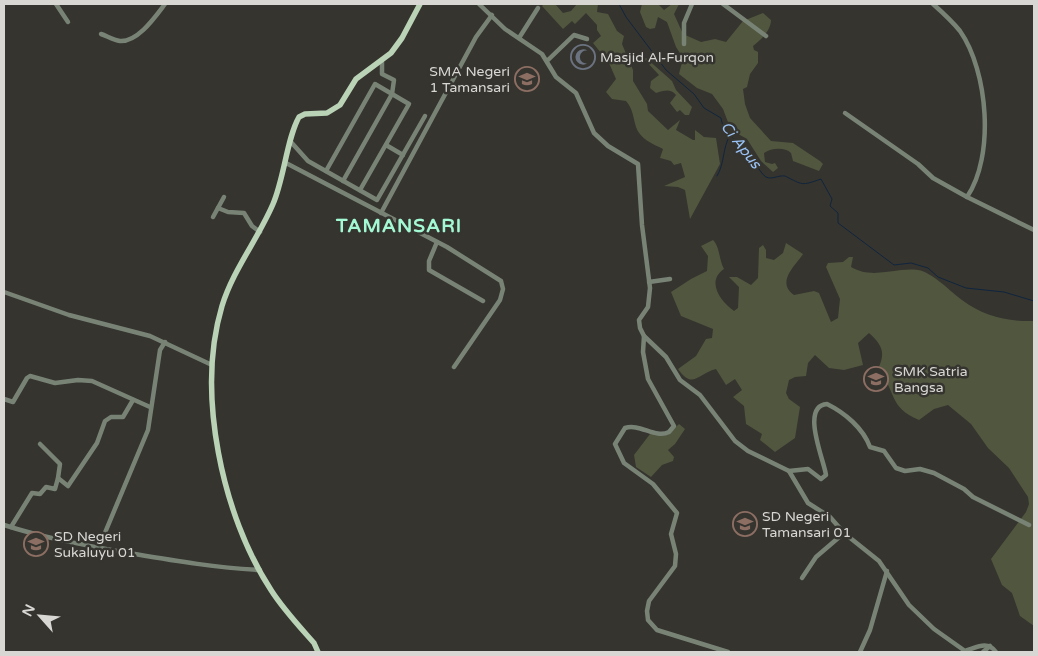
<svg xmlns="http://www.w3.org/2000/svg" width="1038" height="656" font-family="'Varela Round',sans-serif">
<rect width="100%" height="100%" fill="#35342f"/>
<g fill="#51563f">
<path d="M544 4H555L563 13 571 11 577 4H598L597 12 608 14 617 31 624 36 622 44 633 70V81L647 104 648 111 668 130 680 120 676 130 693 140H695V130L704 137 716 138 720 164 690 219 685 190 678 187 664 186 685 177 681 163 674 165 671 161 660 158 663 149C653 144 640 139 636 127 633 117 633 109 626 101L612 99 606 92 616 79 609 63 593 43 601 36 597 30V25L586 13 575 24 572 21 563 29 542 6Z"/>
<path d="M642 4H658L664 10 672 4H679L674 14 683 34 701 42 715 39 726 42 743 21 763 13 771 20C771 30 761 40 753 46L754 50 758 52V63L750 74 747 87 743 89 745 104 750 118 771 141 793 143 820 161 823 164 819 171 793 161 791 153C785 147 771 148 764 153L765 162 772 164 775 163 778 168 773 172 761 161 747 139 731 130 723 109 712 94 697 88 679 74 683 58 676 47 667 22 658 17 655 28 650 29 646 27 640 12Z"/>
<path d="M646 58 672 81 676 90 692 107 689 115H685L680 110 677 112 670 103 676 95C670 88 664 91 656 93L650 88 651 81 659 75 644 59Z"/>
<path d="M713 240C720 247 719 260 724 269 706 281 720 301 734 311L738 308 739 287 729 277H737L751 285 758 278 759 248 763 245 766 250V258L774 260 783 253 786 243 803 254C797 264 775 282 794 295L814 291 819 293 831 322 838 318 840 299 826 267 828 263 843 262 849 257H853L851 267C873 280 895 267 918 270 932 272 951 292 962 300 983 316 1008 322 1034 321V626L1020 616 1012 593 1002 585 991 559 1026 512 1029 504 1028 497 1009 468 988 448 971 424 948 405 934 409 919 420C888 407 897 392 878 369 886 352 882 345 869 333L858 343 863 365 844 370 829 368 815 355 808 363 806 376 795 377 789 380 786 393 789 399 800 407 795 438 775 452 760 440 762 434 746 424 744 406 733 397 742 390 735 379 726 385 716 369C697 374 693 390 678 369L696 356 706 339 712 338 713 329 681 316 671 292 691 279 707 271 708 256 701 246Z"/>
<path d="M679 424 685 429 675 444 668 450 674 457 673 461 662 465 651 477 636 467 634 455 650 434C665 435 669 434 679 424Z"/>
</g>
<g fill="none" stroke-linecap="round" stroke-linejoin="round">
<g stroke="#10253e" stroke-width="1">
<path d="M619 4 626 17 666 70 694 94 704 108 721 118C723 135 743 144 752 158 756 163 760 173 766 177 772 180 778 175 785 176 803 185 801 186 821 179L832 199 830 206 838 213V223L894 265 911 263 928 268 938 277 966 288 1004 292 1034 301"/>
<path d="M717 176C725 163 722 149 730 135"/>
</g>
<g stroke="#788376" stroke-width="4.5">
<polyline points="56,4 68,22"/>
<path d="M479 4 505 29 542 54 556 77 576 93 594 133 608 146 638 164 642 225 650 288 648 307 639 320 640 328 644 336 666 357 680 380 700 395 735 441 748 451 789 471 808 503 830 517 844 533 879 561 909 605 934 629 965 651C976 648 987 640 996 652"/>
<polyline points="723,4 766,36"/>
<path d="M933 4C942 12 952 21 960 31 988 71 995 156 967 197L1034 230"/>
<path d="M101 34C107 36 113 40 120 41 138 42 155 17 165 4"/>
<polyline points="519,38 538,8"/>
<polyline points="684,44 684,23 692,4"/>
<polyline points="548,60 574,35 587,39"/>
<polyline points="845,113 918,164 933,178 967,197"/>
<polyline points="291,142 308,161 377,200 425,116"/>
<polyline points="386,145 403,155"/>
<polyline points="286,163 447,247 501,281 503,289 500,300 454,367"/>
<polyline points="326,171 375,84 409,104 360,190"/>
<polyline points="343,181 392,94 394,80 382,74 382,62"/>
<polyline points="218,208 228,212 244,213 252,226 260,232"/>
<polyline points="381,213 476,37 492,15"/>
<polyline points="213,217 224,197"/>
<polyline points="437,242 429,261 429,270 483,301"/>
<polyline points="649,282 670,279"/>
<polyline points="4,292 69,315 150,336 212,365"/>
<path d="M644 336 643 352 648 379 674 426 669 432C655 439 640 423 625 428L615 444 624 463 653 484 677 513 671 534 676 554 675 566 649 601 647 611 648 620 657 630 728 652"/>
<polyline points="4,399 13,402 27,378 30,376 55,383 78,380 92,381 150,407"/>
<polyline points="40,444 60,464 58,478"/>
<path d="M789 471 808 469 821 479 826 475C824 460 800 406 827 404 845 413 863 428 870 447L884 451 896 468 905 471 920 469 934 473 964 489 973 497 1029 525"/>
<path d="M4 525C47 539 90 546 135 554 176 561 218 568 260 570"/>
<polyline points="11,527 32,493 40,494 46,487 55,489 58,478 68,486 97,443 105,421 111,417 123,417 133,400"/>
<polyline points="99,547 148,430 160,350 165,342"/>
<polyline points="802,578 816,557 844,533"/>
<polyline points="860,652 870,630 887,571"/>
<polyline points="983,652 990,646"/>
</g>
<path stroke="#bad2b6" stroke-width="5.5" d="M318 652 314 643C299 626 283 609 271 590 222 515 196 393 222 306 233 270 258 239 273 204 284 179 287 138 299 117L305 114 327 113 340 105 356 79 391 53 402 38 420 4"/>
</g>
<defs>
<symbol id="mosque-ring" viewBox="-11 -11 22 22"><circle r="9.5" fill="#35342f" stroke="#6b7280" stroke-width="1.5"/><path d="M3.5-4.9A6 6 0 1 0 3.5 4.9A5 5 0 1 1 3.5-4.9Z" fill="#6b7280"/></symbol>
<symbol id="school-ring" viewBox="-11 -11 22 22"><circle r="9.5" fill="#35342f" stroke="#8d6e63" stroke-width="1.5"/><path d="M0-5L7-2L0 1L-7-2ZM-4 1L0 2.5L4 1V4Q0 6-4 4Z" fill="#8d6e63"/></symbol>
</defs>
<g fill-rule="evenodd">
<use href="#mosque-ring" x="569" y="43" width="28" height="28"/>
<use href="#school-ring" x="513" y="65" width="28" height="28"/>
<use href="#school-ring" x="862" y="365" width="28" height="28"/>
<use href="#school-ring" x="731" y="510" width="28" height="28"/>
<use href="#school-ring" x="22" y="530" width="28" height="28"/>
</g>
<g text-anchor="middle" stroke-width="5" stroke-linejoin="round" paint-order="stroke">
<g font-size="14" fill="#d8d7d4" stroke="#35342f" text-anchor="start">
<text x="600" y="62">Masjid Al-Furqon</text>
<text x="510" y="76" text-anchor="end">SMA Negeri<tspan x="510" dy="16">1 Tamansari</tspan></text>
<text x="894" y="376">SMK Satria<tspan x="894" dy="16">Bangsa</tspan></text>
<text x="762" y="521">SD Negeri<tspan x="762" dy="16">Tamansari 01</tspan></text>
<text x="54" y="541">SD Negeri<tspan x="54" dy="16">Sukaluyu 01</tspan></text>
</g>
<g font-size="15" font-style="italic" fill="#9ac3f6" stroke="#35342f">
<text transform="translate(741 145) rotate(52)" y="5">Ci Apus</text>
</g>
<g font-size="19" font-weight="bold" letter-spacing="1" fill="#a3f9d3" stroke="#35342f">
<text x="399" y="232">TAMANSARI</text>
</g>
</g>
<rect width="1038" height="656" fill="none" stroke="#d8d7d4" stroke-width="10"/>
<g transform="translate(40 616) rotate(297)" stroke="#35342f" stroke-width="4" paint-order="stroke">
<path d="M0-4L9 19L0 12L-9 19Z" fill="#d8d7d4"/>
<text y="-8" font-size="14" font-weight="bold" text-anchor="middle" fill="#d8d7d4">N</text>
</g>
</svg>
